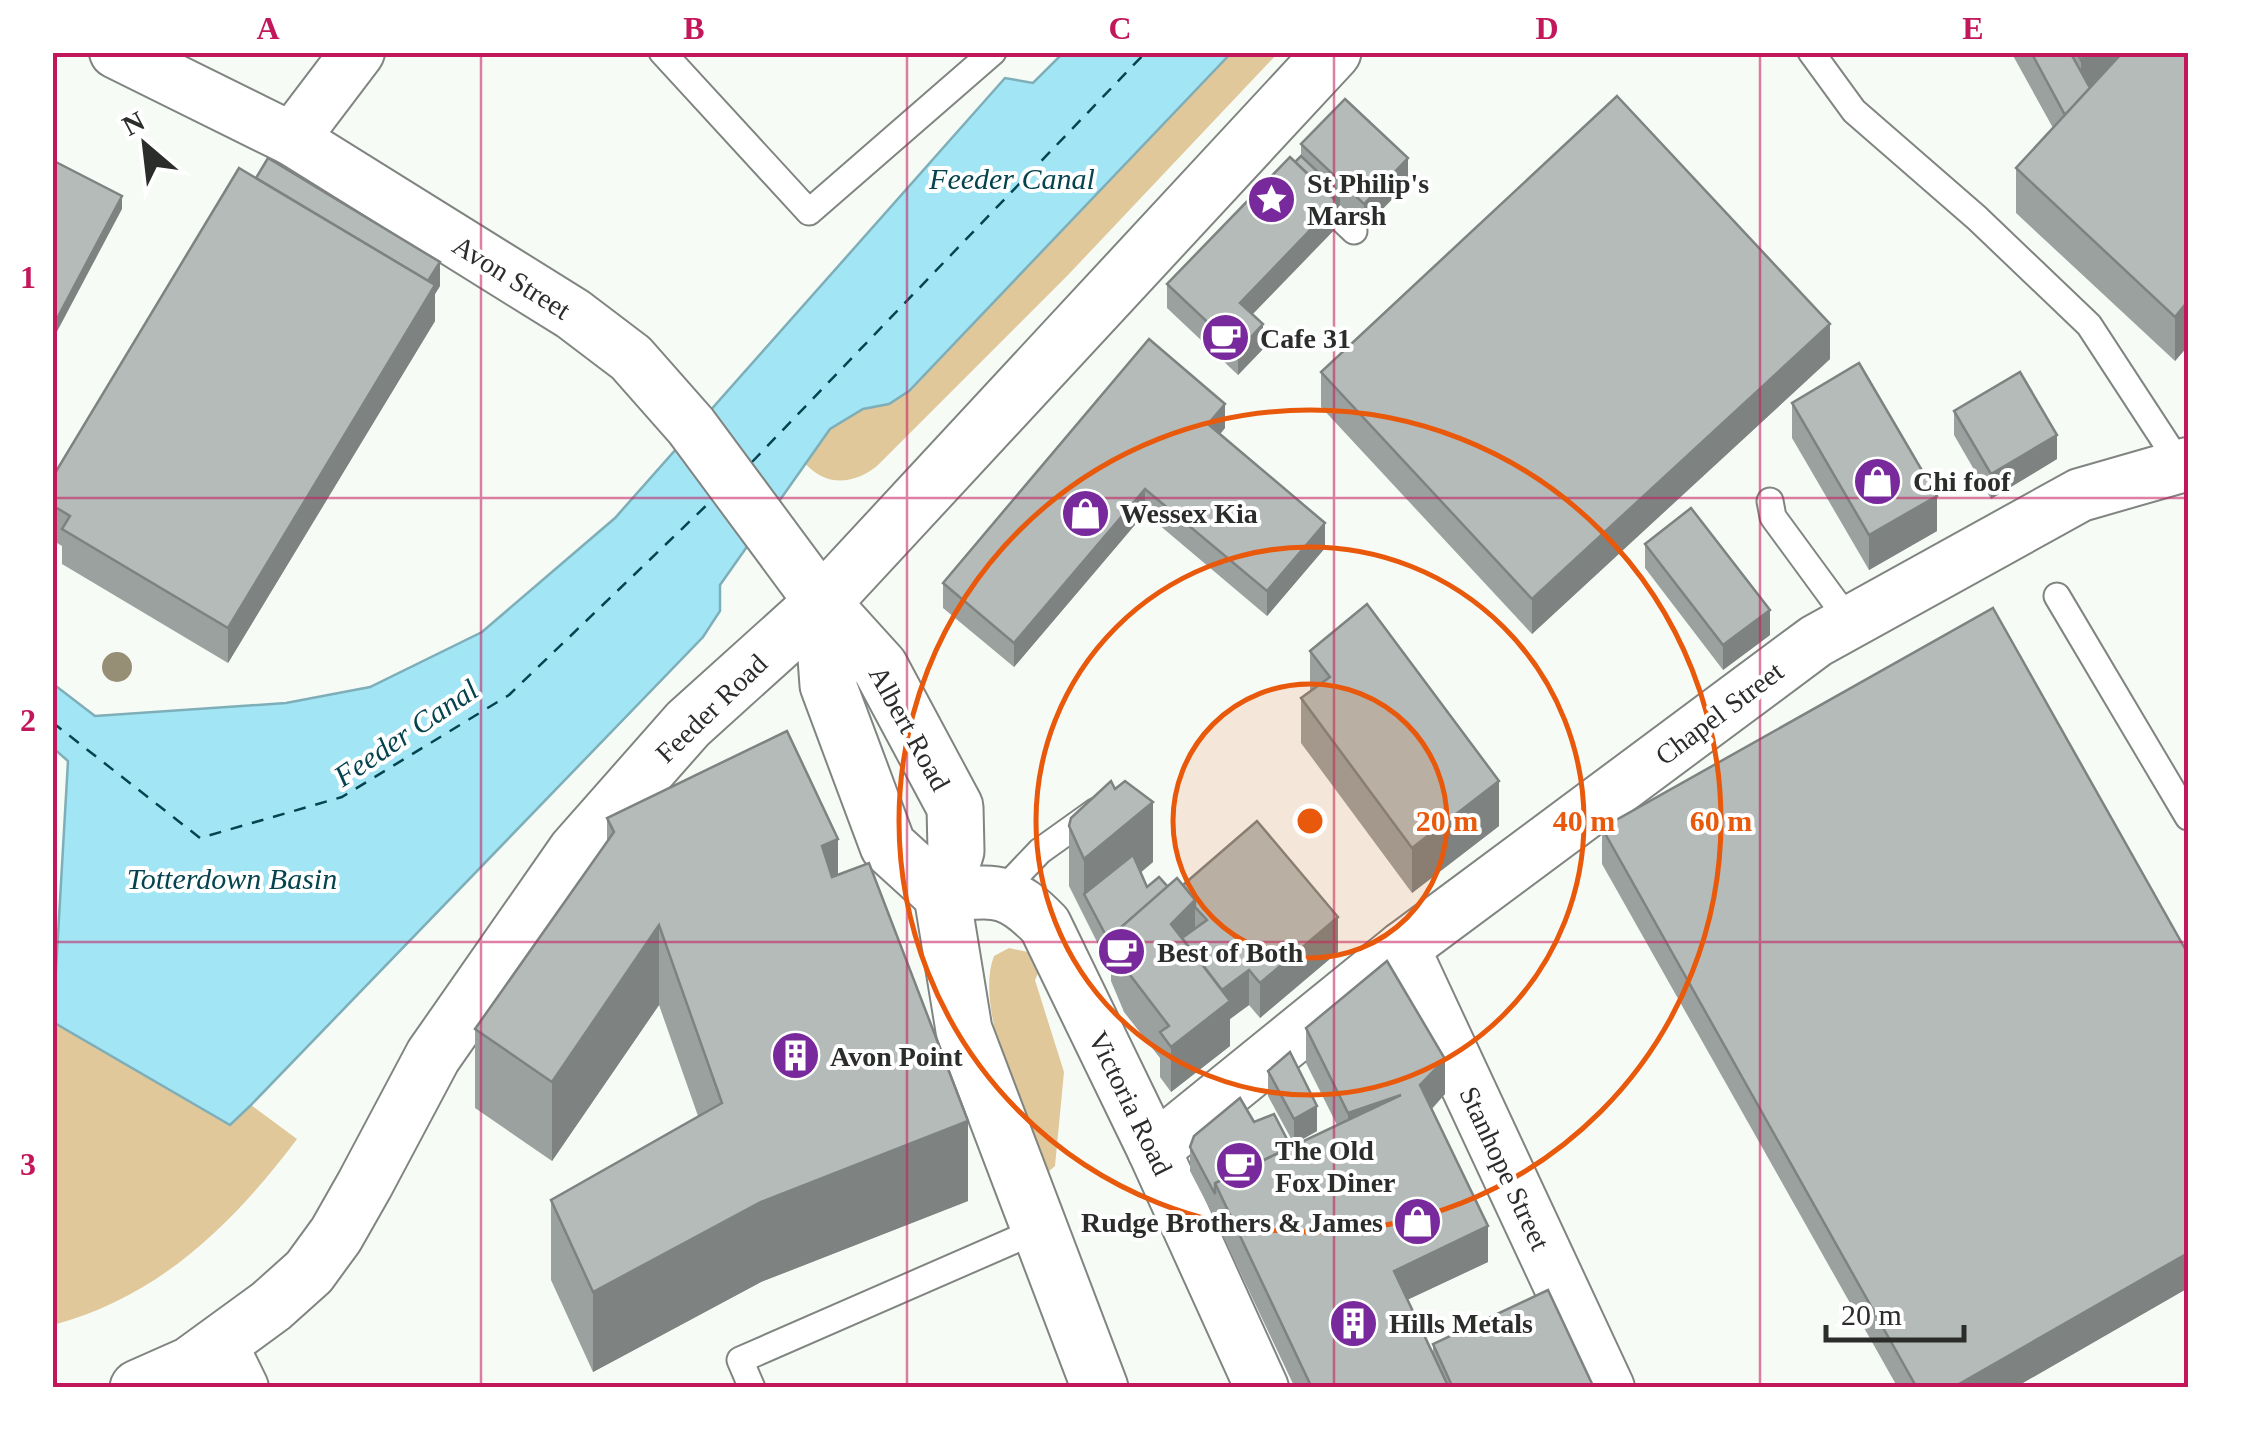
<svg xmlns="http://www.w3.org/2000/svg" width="2241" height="1440" font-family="Georgia,serif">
<rect width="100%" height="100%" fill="#f6fbf6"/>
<g fill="#e1c89a">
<path d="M1231 53H1278L1068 275 877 466C853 485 825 487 804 462L830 429 863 408 889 404 909 391Z"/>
<path d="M1009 948 1028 952 1040 969 1035 980 1064 1072 1055 1166 1046 1174C1026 1121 973 1009 994 956Z"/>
<path d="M53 1022 229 1125 251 1105 297 1139C233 1224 159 1297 53 1325Z"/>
</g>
<polygon fill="#a2e5f5" stroke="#7eaeb8" stroke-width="2.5" points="1063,53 1231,53 909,391 889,404 863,409 830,429 720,585 720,611 703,637 251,1105 230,1125 53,1022 68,761 53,748 52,683 95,716 286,703 370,687 482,632 615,518 1005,78 1033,83"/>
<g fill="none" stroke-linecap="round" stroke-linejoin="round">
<g stroke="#05444f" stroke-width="2.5" stroke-dasharray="12 10" stroke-linecap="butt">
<polyline points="752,462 1146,52"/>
<polyline points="52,722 200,838 342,797 509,695 713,499"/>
</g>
<defs>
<g id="lane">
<polyline points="662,52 809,212 993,52"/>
<polyline points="1811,52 1854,111 1977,218 2089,325 2181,466"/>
<polyline points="1334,212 1354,231"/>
<polyline points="1770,501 1773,517 1850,622"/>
<polyline points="2057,596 2188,817"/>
<polyline points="1001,892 1040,851 1096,811"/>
<polyline points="752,1388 740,1360 1040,1229"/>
</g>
<g id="street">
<polyline points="116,52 292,139 573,314 631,358 691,426 822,603"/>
<polyline points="292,139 358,52"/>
<path d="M942 895C994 892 1006 885 1045 925L1154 1150 1262 1388"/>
<polyline points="1403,948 1608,1388"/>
<polyline points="1154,1150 1403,948 1816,641 2080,495 2188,464"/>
<polyline points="220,1343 242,1388"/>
</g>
<g id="secondary">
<polyline points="822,603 880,667 955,807 956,851 942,895 964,1030 1100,1388"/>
<polyline points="822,603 828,685 888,846 942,895"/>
<polyline points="138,1388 190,1365 271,1306 309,1272 336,1235 365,1184 433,1056 576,851 688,724 822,603 1333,52"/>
</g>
</defs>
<use href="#lane" stroke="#808581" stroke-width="29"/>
<use href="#street" stroke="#808581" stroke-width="56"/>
<use href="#secondary" stroke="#808581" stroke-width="59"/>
<use href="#lane" stroke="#fff" stroke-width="25"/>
<use href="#street" stroke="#fff" stroke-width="52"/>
<use href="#secondary" stroke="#fff" stroke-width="55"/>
</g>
<circle fill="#968e75" cx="117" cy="667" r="15"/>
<g fill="#9ba19f">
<polygon points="2011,52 2188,52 2188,346 2175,361 2016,213 2016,168 2053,128"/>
<polygon points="1301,144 1408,183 1364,228 1340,205 1337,209 1337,227 1253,314 1263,349 1238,375 1167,308 1167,284 1295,162 1301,156"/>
<polygon points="440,286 435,294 435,321 228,663 62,564 62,546 52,540 52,478"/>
<polygon points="1830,359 1532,634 1321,407 1321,372"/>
<polygon points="1792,403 1937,531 1869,570 1792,438"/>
<polygon points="1954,411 2057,459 1991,499 1954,435"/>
<polygon points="1225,428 1220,434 1325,548 1267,616 1145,513 1014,667 943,608 943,583"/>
<polygon points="1645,544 1770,635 1723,670 1645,568"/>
<polygon points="1310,651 1499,826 1412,893 1301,743 1301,698 1310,692"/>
<polygon points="607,818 838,875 968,1201 761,1282 593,1372 551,1280 551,1200 698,1116 659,1005 552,1161 475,1108 475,1029 607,841"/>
<polygon points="1069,826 1153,862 1141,872 1147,887 1183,885 1338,952 1260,1018 1249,1005 1230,1019 1230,1046 1171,1092 1160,1077 1160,1058 1124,1012 1111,981 1111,970 1069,886"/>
<polygon points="1602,828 2188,954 2188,1288 2014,1388 1898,1388 1602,864"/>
<polygon points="1306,1028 1445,1094 1432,1109 1488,1262 1407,1300 1433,1354 1433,1344 1594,1388 1295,1388 1215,1219 1190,1171 1190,1147 1254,1122 1291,1147 1337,1125 1306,1063"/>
<polygon points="1268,1071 1317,1131 1294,1144 1268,1096"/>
</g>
<g fill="#7e8382">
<polygon points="2088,52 2133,52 2081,104 2081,60"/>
<polygon points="1408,158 1408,183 1364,228 1364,204"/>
<polygon points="1340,193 1340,205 1337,209 1337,227 1240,327 1240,303"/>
<polygon points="122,196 122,209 52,341 52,328"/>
<polygon points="440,262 440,286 435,294 435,321 228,663 228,628"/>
<polygon points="2188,301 2188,346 2175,361 2175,317"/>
<polygon points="1263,324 1263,349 1238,375 1238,351"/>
<polygon points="1830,324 1830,359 1532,634 1532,599"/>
<polygon points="1225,404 1225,428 1208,449 1208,424"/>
<polygon points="2057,435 2057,459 1991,499 1991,474"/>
<polygon points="1145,489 1145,513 1014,667 1014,643"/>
<polygon points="1937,496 1937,531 1869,570 1869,535"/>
<polygon points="1325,523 1325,548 1267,616 1267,591"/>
<polygon points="1770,610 1770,635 1723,670 1723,645"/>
<polygon points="1499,781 1499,826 1412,893 1412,848"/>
<polygon points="1153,802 1153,862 1133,879 1084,894 1084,859"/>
<polygon points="838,839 838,918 822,846"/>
<polygon points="1195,900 1195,945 1186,954 1171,928 1124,969 1124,967"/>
<polygon points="1338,917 1338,952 1260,1018 1260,983"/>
<polygon points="659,925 659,1005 552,1161 552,1082"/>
<polygon points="1249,970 1249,1005 1230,1019 1230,1046 1171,1092 1171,1047 1217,993"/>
<polygon points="1445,1059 1445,1094 1420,1121 1420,1085"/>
<polygon points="1401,1095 1348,1149 1348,1113"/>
<polygon points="1317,1106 1317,1131 1294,1144 1294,1119"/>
<polygon points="968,1121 968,1201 761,1282 593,1372 593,1292 761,1202"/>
<polygon points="1488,1226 1488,1262 1394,1306 1394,1271"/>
<polygon points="2188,1253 2188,1288 2014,1388 1952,1388"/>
</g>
<g fill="#b4bbb9" stroke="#7e8382" stroke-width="2.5">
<polygon points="2031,52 2070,52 2090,88 2065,115"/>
<polygon points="2077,52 2088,52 2081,60"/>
<polygon points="2123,52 2188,52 2188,301 2175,317 2016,168"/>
<polygon points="1617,96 1830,324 1532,599 1321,372"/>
<polygon points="1345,99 1408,158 1364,204 1301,144"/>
<polygon points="1301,156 1340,193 1334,199 1295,162"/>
<polygon points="1290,157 1337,202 1240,303 1263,324 1238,351 1167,284"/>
<polygon points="268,158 440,262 428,281 256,178"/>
<polygon points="52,160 122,196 52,328"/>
<polygon points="239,168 435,285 228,628 62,529 70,516 52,505 52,478"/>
<polygon points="1149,339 1225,404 1208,424 1325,523 1267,591 1145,489 1014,643 943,583"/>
<polygon points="1859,363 1937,496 1869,535 1792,403"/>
<polygon points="2020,372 2057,435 1991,474 1954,411"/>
<polygon points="1691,508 1770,610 1723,645 1645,544"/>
<polygon points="1367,604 1499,781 1412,848 1301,698 1330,677 1310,651"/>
<polygon points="1993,608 2188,954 2188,1253 1952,1388 1917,1388 1602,828"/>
<polygon points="787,731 838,839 822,846 832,877 869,863 968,1121 761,1202 593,1292 551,1200 722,1103 659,925 552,1082 475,1029 614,832 607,818"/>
<polygon points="1111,781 1115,789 1125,781 1153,802 1084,859 1069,826 1071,818"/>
<polygon points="1257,821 1338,917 1260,983 1249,970 1222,990 1182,938 1207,920 1195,907 1195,900 1183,885"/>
<polygon points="1133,855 1147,887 1159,877 1168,887 1111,936 1111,945 1084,894"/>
<polygon points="1177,878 1195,900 1171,924 1230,1001 1171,1047 1160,1032 1169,1026 1124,967 1111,936"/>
<polygon points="1387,961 1445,1059 1420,1085 1488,1226 1394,1271 1449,1388 1312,1388 1215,1183 1401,1095 1348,1113 1306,1028"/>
<polygon points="1290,1052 1317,1106 1294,1119 1268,1071"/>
<polygon points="1240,1098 1254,1122 1274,1114 1291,1147 1215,1183 1215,1194 1190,1147 1194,1136"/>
<polygon points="1548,1290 1594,1388 1453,1388 1433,1344"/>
</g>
<path fill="none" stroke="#c2185b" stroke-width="2.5" stroke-opacity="0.55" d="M481 52V1388M907 52V1388M1334 52V1388M1760 52V1388M52 498H2188M52 942H2188"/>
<circle cx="1310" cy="821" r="137" fill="#e8590c" fill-opacity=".12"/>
<g fill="none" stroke="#e8590c" stroke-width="5">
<circle cx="1310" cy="821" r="137"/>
<circle cx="1310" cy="821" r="274"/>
<circle cx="1310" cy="821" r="411"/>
</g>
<defs>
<symbol id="sight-disc" viewBox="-11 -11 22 22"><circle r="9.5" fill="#782a9c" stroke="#fff"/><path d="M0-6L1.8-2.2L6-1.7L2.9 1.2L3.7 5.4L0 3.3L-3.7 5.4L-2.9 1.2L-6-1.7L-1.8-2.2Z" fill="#fff"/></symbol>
<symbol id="cafe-disc" viewBox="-11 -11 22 22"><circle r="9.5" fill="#782a9c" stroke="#fff"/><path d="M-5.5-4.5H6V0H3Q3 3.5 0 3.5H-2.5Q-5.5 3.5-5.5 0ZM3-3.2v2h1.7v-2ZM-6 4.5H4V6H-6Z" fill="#fff"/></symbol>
<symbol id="shop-disc" viewBox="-11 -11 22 22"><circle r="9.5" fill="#782a9c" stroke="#fff"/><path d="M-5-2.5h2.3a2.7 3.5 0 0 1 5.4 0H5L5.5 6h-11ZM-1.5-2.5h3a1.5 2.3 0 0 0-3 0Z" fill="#fff"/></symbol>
<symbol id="building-disc" viewBox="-11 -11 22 22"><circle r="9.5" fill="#782a9c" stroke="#fff"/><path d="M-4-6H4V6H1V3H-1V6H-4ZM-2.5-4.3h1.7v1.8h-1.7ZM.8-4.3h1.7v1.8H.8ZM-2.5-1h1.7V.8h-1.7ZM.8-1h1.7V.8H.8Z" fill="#fff"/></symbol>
</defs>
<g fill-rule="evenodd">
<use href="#sight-disc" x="1244" y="172" width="55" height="55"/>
<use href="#cafe-disc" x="1198" y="310" width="55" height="55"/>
<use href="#shop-disc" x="1850" y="454" width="55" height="55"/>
<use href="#shop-disc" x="1058" y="486" width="55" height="55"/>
<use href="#cafe-disc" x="1094" y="924" width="55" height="55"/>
<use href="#building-disc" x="768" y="1028" width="55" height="55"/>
<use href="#cafe-disc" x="1212" y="1138" width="55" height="55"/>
<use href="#shop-disc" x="1390" y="1194" width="55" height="55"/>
<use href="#building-disc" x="1326" y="1296" width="55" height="55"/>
</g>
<g text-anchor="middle" stroke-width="8" stroke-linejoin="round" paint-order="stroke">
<g font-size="28" font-weight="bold" fill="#2b2d2b" stroke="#fff" text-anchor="start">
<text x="1307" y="193">St Philip's<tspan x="1307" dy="32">Marsh</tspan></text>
<text x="1260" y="348">Cafe 31</text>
<text x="1913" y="491">Chi foof</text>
<text x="1120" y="523">Wessex Kia</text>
<text x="1157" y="962">Best of Both</text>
<text x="830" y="1066">Avon Point</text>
<text x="1275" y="1160">The Old<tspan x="1275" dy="32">Fox Diner</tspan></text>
<text x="1383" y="1232" text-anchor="end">Rudge Brothers &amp; James</text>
<text x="1389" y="1333">Hills Metals</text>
</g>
<g font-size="28" fill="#2b2d2b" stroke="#fff">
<text transform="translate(512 277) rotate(32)" y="10">Avon Street</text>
<text transform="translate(711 708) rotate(-44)" y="10">Feeder Road</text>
<text transform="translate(1719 713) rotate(-37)" y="10">Chapel Street</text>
<text transform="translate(910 728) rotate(61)" y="10">Albert Road</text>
<text transform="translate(1131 1103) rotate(64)" y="10">Victoria Road</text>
<text transform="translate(1505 1168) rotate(65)" y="10">Stanhope Street</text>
</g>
<g font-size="30" font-style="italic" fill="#05444f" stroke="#fff">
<text x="1012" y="189">Feeder Canal</text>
<text transform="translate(406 733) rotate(-34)" y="10">Feeder Canal</text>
<text x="232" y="889">Totterdown Basin</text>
</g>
</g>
<circle cx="1310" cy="821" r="15" fill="#e8590c" stroke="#fff" stroke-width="5"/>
<g font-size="30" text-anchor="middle" font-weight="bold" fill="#e8590c" stroke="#fff" stroke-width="8" stroke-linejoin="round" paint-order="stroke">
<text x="1447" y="831">20 m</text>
<text x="1584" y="831">40 m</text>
<text x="1721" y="831">60 m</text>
</g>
<rect width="2241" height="1440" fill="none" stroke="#ffffff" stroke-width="110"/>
<g transform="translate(145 145) rotate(332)" stroke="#ffffff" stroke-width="8" paint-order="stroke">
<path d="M0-8L18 38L0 25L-18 38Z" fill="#2b2d2b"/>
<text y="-15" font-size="28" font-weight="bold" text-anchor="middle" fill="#2b2d2b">N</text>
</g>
<path d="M1826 1325v15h138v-15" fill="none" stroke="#2b2d2b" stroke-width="5"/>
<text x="1841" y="1325" font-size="30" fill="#2b2d2b" stroke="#ffffff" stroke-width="8" paint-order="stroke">20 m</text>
<rect x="55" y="55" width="2131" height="1330" fill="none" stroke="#c2185b" stroke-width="4"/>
<g font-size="32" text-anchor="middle" font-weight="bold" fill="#c2185b">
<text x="268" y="39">A</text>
<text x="694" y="39">B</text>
<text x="1120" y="39">C</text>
<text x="1547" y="39">D</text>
<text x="1973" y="39">E</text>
<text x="28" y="288">1</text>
<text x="28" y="731">2</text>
<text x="28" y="1175">3</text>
</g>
</svg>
